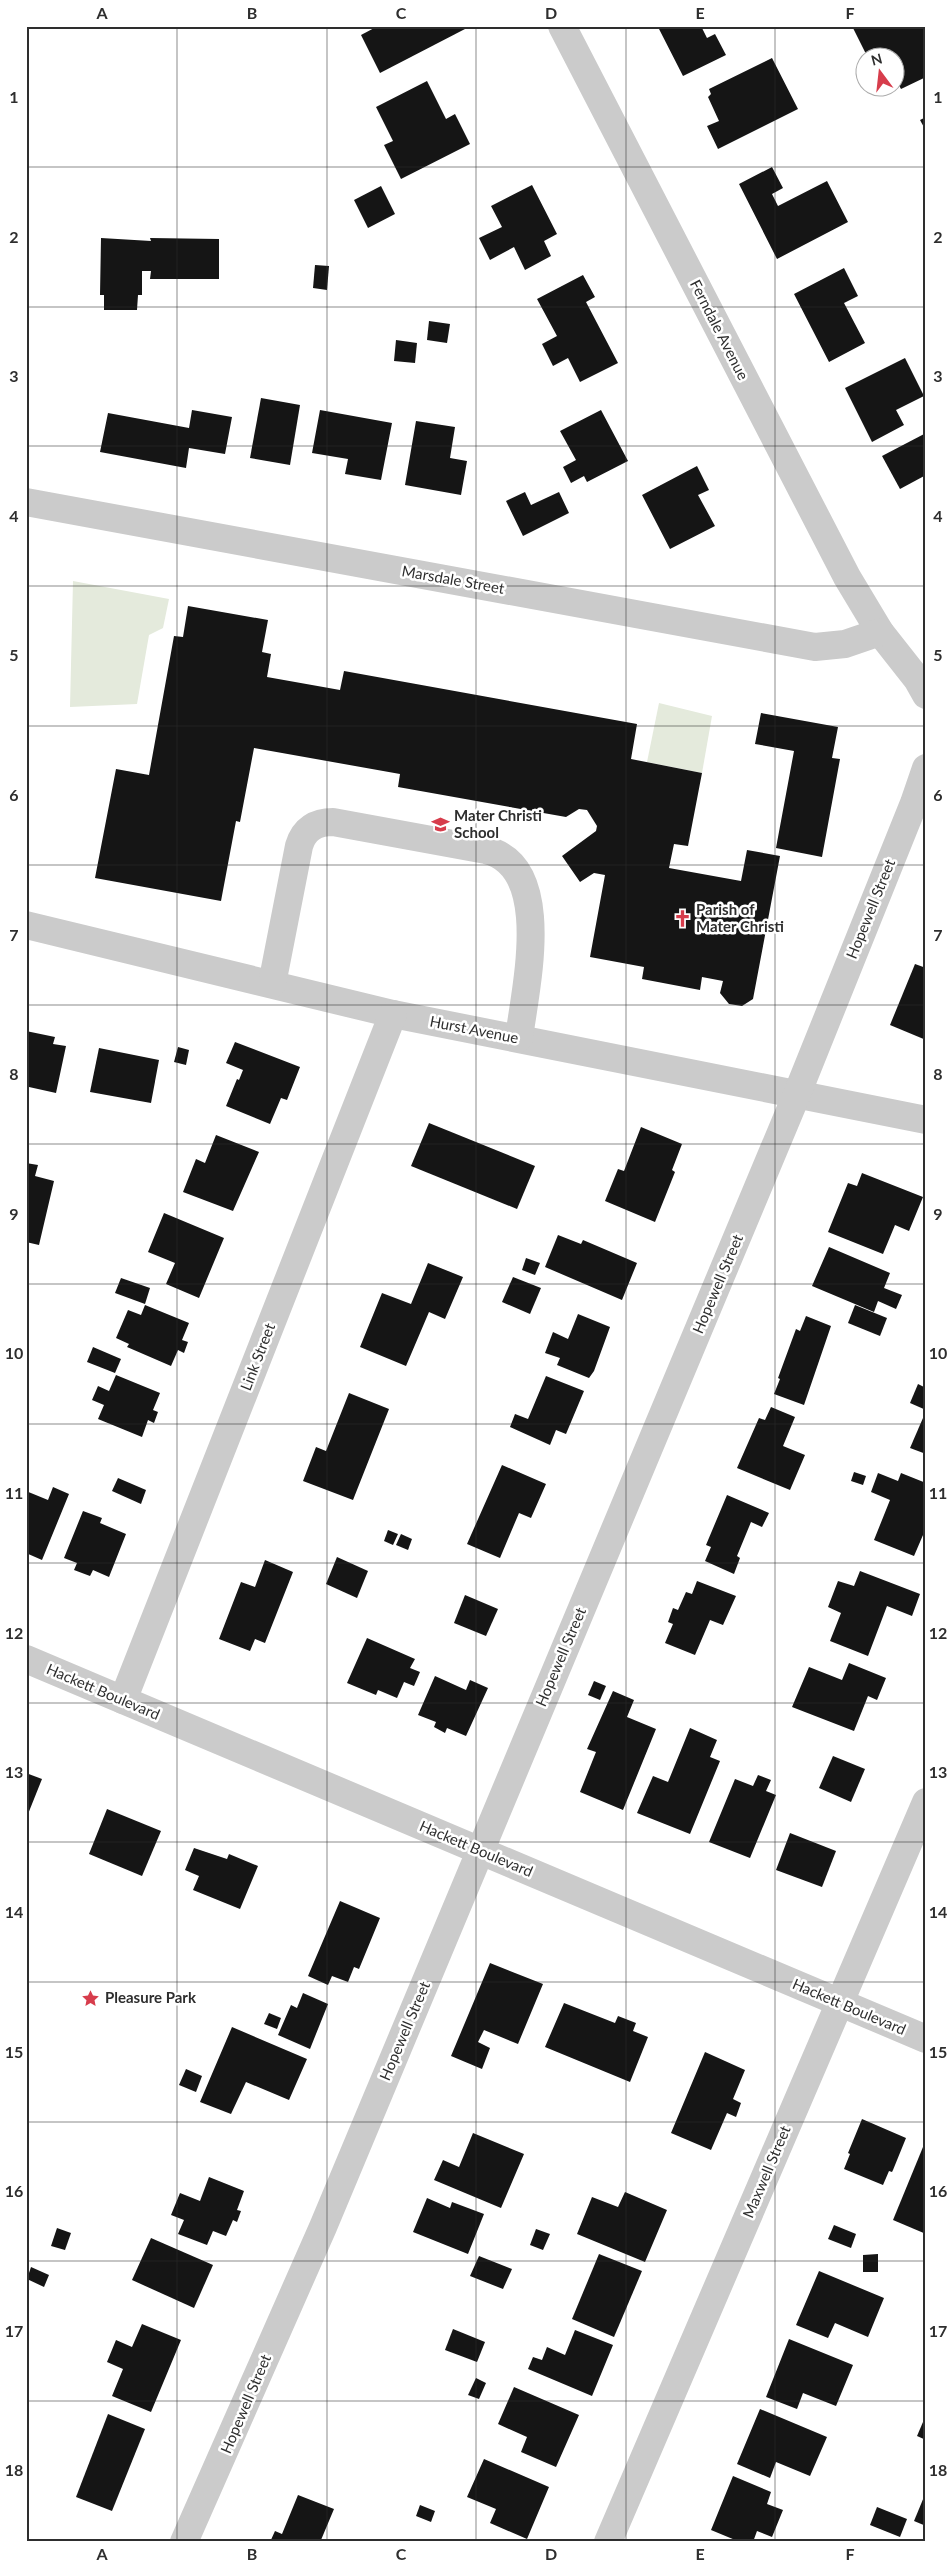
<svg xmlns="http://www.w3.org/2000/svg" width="952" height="2568" font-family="Lato,sans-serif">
<rect width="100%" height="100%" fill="#fff"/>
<g fill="#e4eadc">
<polygon points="73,581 169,599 163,628 149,635 137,704 70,707"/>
<polygon points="659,703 712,716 702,773 647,762"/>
</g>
<g fill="#151515">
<polygon points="378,26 464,26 465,29 380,73 361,35"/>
<polygon points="661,26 701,26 707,38 715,34 726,55 683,76 658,27"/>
<polygon points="852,26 920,26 921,28 926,26 926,77 901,89 894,76 894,58 885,58 880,49 867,56"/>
<polygon points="772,58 798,109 718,149 707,126 719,121 708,97 711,94 709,89"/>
<polygon points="427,81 446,119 455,114 470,144 401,179 384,145 393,141 376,107"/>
<polygon points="926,117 926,131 920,120"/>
<polygon points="772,167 783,188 772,194 778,206 827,181 848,222 777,259 739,184"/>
<polygon points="532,185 557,234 544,241 551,256 525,270 514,247 490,260 479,238 502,227 491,206"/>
<polygon points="381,186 395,214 368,228 354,200"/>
<polygon points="101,238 151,241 150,238 219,239 219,279 150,279 151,271 142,271 142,295 138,295 137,310 104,310 104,295 100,295"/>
<polygon points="315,265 329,266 327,290 313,288"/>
<polygon points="844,268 858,296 844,303 865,343 829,362 794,294"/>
<polygon points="583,275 595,297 586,302 618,363 580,382 568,358 553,366 542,344 557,336 537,299"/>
<polygon points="429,321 450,324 447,343 427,340"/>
<polygon points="396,340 417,343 415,363 394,361"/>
<polygon points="905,358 924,396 896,410 904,425 872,442 845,388"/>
<polygon points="261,398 300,405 290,465 250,458"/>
<polygon points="192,410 232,417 225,454 189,448 186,468 100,452 108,413 189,428"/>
<polygon points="320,410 392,423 381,480 345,474 348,459 312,453"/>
<polygon points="601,410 628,461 587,482 584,476 571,483 563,467 576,460 560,431"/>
<polygon points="416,421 455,427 450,458 467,461 461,495 405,485"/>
<polygon points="926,433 926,475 900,489 882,456"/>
<polygon points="697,466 709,490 698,495 715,526 670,549 642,495"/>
<polygon points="525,492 531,505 559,492 569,513 523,536 506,501"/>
<polygon points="188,606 268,620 262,652 271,654 267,677 340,690 344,671 637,724 631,759 702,773 688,846 674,844 669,868 741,881 747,850 780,856 753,999 742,1006 729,1004 720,993 723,981 702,977 700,990 642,979 644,967 590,957 605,875 594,873 580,882 562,856 596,831 597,826 587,810 579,809 566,817 398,787 400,774 254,748 240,822 236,821 221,901 95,878 116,769 149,775 174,636 183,637"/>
<polygon points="761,713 838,727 832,758 840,759 822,857 776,848 794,751 755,744"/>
<polygon points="915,964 926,968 926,1040 890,1025"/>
<polygon points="26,1031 55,1037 53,1044 66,1046 56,1093 29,1087 26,1096"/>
<polygon points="235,1042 300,1067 287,1100 281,1098 270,1124 226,1106 237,1079 239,1080 243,1070 226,1063"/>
<polygon points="178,1047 189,1050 186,1065 174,1062"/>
<polygon points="99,1048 159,1060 151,1103 90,1092"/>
<polygon points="429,1123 535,1166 517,1209 411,1166"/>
<polygon points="641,1127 682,1144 672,1170 675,1172 655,1222 605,1201 618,1169 624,1171"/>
<polygon points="216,1135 259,1152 233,1211 183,1192 196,1159 205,1163"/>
<polygon points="26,1163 38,1165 35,1176 54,1181 39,1245 26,1242"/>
<polygon points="862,1173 923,1197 909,1231 895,1225 883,1254 828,1232 848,1183 857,1186"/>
<polygon points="164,1213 224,1238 199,1298 166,1284 175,1263 148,1252"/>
<polygon points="558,1235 581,1244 583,1240 637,1263 622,1300 545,1267"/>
<polygon points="829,1247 890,1273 884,1288 902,1295 896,1309 878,1301 874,1312 812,1286"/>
<polygon points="526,1258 540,1263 535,1275 522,1270"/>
<polygon points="428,1263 463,1277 445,1319 429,1312 406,1366 360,1347 382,1293 411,1304"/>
<polygon points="513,1277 541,1288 530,1314 502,1302"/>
<polygon points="121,1278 150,1288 145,1304 115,1293"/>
<polygon points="145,1305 189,1323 182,1340 188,1342 184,1353 178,1350 171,1366 127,1347 129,1344 116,1338 128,1310 141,1315"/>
<polygon points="855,1305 887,1318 880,1336 848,1323"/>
<polygon points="578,1314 610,1327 594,1371 589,1378 557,1365 560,1358 545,1353 553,1332 568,1339"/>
<polygon points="806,1316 831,1326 804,1405 774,1394 780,1379 778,1378 796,1329 800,1331"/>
<polygon points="93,1347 121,1359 115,1373 87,1362"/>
<polygon points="116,1375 160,1393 153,1410 158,1412 154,1423 148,1420 142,1437 98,1419 104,1405 92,1400 98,1386 109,1391"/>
<polygon points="546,1376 584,1391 566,1434 556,1430 550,1445 510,1427 515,1414 528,1419"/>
<polygon points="918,1384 926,1388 926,1410 910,1403"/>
<polygon points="349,1393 389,1409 353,1500 303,1481 316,1447 326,1451"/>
<polygon points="771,1407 795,1417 783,1446 805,1455 790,1490 737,1468 759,1418 765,1420"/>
<polygon points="926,1411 926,1454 910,1448"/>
<polygon points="502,1465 546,1484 531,1518 519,1513 500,1558 467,1544"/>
<polygon points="854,1472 866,1476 863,1485 851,1481"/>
<polygon points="878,1473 898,1481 901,1473 926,1483 926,1528 914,1556 874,1540 890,1500 871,1492"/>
<polygon points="118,1478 146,1490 141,1504 112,1491"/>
<polygon points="53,1487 69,1494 42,1560 26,1553 26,1491 48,1500"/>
<polygon points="727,1495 769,1513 762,1527 751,1522 737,1556 740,1558 734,1574 705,1561 711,1547 706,1545"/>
<polygon points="83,1511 102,1518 100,1523 126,1534 109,1577 93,1570 90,1576 74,1570 77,1563 64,1558"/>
<polygon points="388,1530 398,1534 393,1545 384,1541"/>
<polygon points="401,1534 412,1539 408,1550 396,1545"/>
<polygon points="337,1557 368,1571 357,1598 326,1584"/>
<polygon points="265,1560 293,1572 265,1643 255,1639 250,1651 219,1639 241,1582 255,1587"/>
<polygon points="860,1571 920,1594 912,1616 887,1606 868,1656 830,1641 841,1613 828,1607 838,1581 854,1586"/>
<polygon points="697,1581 736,1596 723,1625 710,1620 695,1655 665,1643 673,1624 668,1622 673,1608 678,1610 686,1592 692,1594"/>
<polygon points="465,1595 498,1609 486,1636 454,1623"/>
<polygon points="367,1638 415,1659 410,1668 420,1672 414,1686 404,1682 397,1698 378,1690 376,1695 347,1683"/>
<polygon points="849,1663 886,1678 877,1700 868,1696 854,1731 792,1707 809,1667 842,1680"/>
<polygon points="435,1676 466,1690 470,1680 488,1688 466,1736 447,1728 445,1733 434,1727 436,1722 418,1715"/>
<polygon points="594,1681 606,1686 600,1700 588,1695"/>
<polygon points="613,1691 634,1700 627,1717 656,1729 623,1810 580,1792 596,1752 587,1749"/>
<polygon points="690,1728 717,1740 710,1757 720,1761 690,1834 637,1813 653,1776 668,1782"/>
<polygon points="833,1756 865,1769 851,1802 819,1788"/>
<polygon points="26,1773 42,1779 26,1819"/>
<polygon points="758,1775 771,1780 766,1791 776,1795 750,1858 709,1842 735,1779 753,1786"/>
<polygon points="107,1809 161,1831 142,1876 89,1854"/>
<polygon points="790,1833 836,1851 822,1887 776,1870"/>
<polygon points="194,1848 227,1859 229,1854 258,1866 240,1909 193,1890 199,1876 185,1870"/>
<polygon points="340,1901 380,1918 359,1969 354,1967 348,1982 332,1976 328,1985 308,1976"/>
<polygon points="490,1963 543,1984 518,2044 484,2030 478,2042 490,2048 482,2069 451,2056"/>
<polygon points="303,1993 328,2004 310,2049 278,2035 291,2005 297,2008"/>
<polygon points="564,2003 615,2023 618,2016 636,2023 633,2031 648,2037 630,2082 545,2047"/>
<polygon points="269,2013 281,2018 277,2029 264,2024"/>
<polygon points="232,2027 307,2059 289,2100 246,2082 231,2114 200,2102"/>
<polygon points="705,2052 745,2070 733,2099 741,2103 736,2117 727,2113 711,2150 671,2133"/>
<polygon points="186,2069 202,2076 196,2092 179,2085"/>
<polygon points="862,2119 906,2138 893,2170 892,2172 889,2171 883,2185 844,2169 850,2154 848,2153"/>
<polygon points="473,2133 524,2154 501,2208 434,2180 443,2160 459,2167"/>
<polygon points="923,2147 926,2149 926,2234 893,2220"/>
<polygon points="209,2177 244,2191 237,2210 241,2211 237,2222 233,2220 226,2236 213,2231 207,2245 178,2234 184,2220 171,2215 180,2193 200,2201"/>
<polygon points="625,2192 667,2210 645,2262 577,2234 592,2197 618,2207"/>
<polygon points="427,2198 450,2208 452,2202 484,2214 468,2254 413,2232"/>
<polygon points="834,2225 856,2234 851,2248 828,2239"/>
<polygon points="57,2228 71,2233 65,2250 51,2246"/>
<polygon points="536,2229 550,2234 543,2250 530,2245"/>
<polygon points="151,2238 213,2265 194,2308 132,2280"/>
<polygon points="599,2254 642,2271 614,2337 572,2319"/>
<polygon points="878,2254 878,2272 863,2272 863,2255"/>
<polygon points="479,2256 512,2269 503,2289 470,2276"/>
<polygon points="31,2267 49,2275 44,2287 27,2279"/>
<polygon points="819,2271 884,2298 868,2337 835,2323 828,2338 796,2325"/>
<polygon points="142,2324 181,2340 151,2412 112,2396 123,2369 107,2362 116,2340 132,2347"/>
<polygon points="453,2329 485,2342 477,2362 445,2350"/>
<polygon points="575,2330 613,2345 592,2396 528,2369 533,2357 542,2360 547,2347 565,2355"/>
<polygon points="789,2339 853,2365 836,2406 803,2393 797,2409 766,2397"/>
<polygon points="476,2378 486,2383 479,2399 468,2395"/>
<polygon points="514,2387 579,2415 556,2467 521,2452 527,2437 498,2424"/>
<polygon points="760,2409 827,2437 810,2476 776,2462 770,2478 737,2464"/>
<polygon points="108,2414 145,2429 112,2511 76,2497"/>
<polygon points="926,2415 926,2440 917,2436"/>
<polygon points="484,2459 549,2487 527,2539 490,2523 496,2509 467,2497"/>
<polygon points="733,2476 771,2492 767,2504 783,2510 772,2537 757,2531 753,2542 740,2542 711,2530"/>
<polygon points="926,2492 926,2526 914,2521"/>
<polygon points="298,2495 334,2509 321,2540 326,2542 270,2542 275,2531 282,2534"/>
<polygon points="420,2505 435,2511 431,2522 416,2516"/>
<polygon points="877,2507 907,2519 900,2537 870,2525"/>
</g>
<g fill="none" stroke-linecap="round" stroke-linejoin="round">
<g stroke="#cbcbcb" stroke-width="28">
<polyline points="562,26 847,577 880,632 917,679 926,695"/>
<polyline points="26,502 815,647 845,644 880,632"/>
<polyline points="26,925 393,1014 926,1120"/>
<path d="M272 984 299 846C304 829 316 822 333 822L486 850C555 866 525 989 519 1038"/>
<polyline points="26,1659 926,2039"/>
<polyline points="123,1700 393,1014"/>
<polyline points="184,2542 323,2227 797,1094 914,803 926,768"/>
<polyline points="608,2542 926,1802"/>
</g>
</g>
<path fill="none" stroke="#2e2e2e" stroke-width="1" stroke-opacity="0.55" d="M177 26V2542M327 26V2542M476 26V2542M626 26V2542M775 26V2542M26 167H926M26 307H926M26 446H926M26 586H926M26 726H926M26 865H926M26 1005H926M26 1144H926M26 1284H926M26 1424H926M26 1563H926M26 1703H926M26 1842H926M26 1982H926M26 2122H926M26 2261H926M26 2401H926"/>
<defs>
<symbol id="school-bare" viewBox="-9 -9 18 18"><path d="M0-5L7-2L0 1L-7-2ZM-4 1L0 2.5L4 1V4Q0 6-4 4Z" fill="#d73d4c" stroke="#fff" stroke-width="2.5" paint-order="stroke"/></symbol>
<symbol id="church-bare" viewBox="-9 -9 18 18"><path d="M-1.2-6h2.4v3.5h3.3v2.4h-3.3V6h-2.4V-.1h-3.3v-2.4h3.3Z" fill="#d73d4c" stroke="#fff" stroke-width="2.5" paint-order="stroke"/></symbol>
<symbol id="sight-bare" viewBox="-9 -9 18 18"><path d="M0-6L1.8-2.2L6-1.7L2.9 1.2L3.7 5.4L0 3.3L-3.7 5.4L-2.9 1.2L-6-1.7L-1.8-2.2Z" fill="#d73d4c" stroke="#fff" stroke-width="2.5" paint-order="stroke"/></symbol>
</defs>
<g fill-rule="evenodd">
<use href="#school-bare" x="428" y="812" width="25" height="25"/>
<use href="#church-bare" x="670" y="906" width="25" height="25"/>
<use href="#sight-bare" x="78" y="1986" width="25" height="25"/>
</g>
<g text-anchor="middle" stroke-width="5" stroke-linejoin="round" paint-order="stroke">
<g font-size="15" fill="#2e2e2e" stroke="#fff">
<text transform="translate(719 330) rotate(63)" y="5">Ferndale Avenue</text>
<text transform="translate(453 580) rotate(10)" y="5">Marsdale Street</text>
<text transform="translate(871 909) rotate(-68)" y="5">Hopewell Street</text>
<text transform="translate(474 1030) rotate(11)" y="5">Hurst Avenue</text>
<text transform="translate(718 1284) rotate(-67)" y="5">Hopewell Street</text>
<text transform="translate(258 1357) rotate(-69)" y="5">Link Street</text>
<text transform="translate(561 1657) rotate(-67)" y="5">Hopewell Street</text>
<text transform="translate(103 1692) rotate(23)" y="5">Hackett Boulevard</text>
<text transform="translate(476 1849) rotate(23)" y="5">Hackett Boulevard</text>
<text transform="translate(849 2007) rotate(23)" y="5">Hackett Boulevard</text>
<text transform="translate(405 2031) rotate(-67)" y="5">Hopewell Street</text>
<text transform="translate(767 2172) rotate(-67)" y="5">Maxwell Street</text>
<text transform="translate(246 2404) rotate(-67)" y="5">Hopewell Street</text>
</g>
<g font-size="15" font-weight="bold" fill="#2e2e2e" stroke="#fff" text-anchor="start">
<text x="454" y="821">Mater Christi<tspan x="454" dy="17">School</tspan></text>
<text x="696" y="915">Parish of<tspan x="696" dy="17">Mater Christi</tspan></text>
<text x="105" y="2003">Pleasure Park</text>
</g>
</g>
<rect width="952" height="2568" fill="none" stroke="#ffffff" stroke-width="55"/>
<g transform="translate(880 72) rotate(345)"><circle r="24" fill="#ffffff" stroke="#ababab"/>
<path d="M0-4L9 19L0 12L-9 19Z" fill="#d73d4c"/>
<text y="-8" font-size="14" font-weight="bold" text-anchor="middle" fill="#2e2e2e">N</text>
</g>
<rect x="28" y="28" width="896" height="2512" fill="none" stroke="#2e2e2e" stroke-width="2"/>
<g font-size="16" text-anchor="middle" font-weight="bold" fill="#2e2e2e">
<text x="102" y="19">A</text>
<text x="252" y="19">B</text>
<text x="401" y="19">C</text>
<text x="551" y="19">D</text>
<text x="700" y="19">E</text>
<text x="850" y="19">F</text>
<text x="14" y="103">1</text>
<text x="938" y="103">1</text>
<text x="14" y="243">2</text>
<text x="938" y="243">2</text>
<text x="14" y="382">3</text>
<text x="938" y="382">3</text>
<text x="14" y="522">4</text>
<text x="938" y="522">4</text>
<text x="14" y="661">5</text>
<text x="938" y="661">5</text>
<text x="14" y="801">6</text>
<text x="938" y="801">6</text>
<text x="14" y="941">7</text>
<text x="938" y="941">7</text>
<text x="14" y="1080">8</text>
<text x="938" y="1080">8</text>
<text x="14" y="1220">9</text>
<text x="938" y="1220">9</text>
<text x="14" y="1359">10</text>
<text x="938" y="1359">10</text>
<text x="14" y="1499">11</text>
<text x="938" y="1499">11</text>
<text x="14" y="1639">12</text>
<text x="938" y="1639">12</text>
<text x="14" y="1778">13</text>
<text x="938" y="1778">13</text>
<text x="14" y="1918">14</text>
<text x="938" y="1918">14</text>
<text x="14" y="2058">15</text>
<text x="938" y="2058">15</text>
<text x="14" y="2197">16</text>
<text x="938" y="2197">16</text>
<text x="14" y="2337">17</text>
<text x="938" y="2337">17</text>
<text x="14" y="2476">18</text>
<text x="938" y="2476">18</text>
<text x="102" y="2560">A</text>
<text x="252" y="2560">B</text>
<text x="401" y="2560">C</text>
<text x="551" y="2560">D</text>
<text x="700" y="2560">E</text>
<text x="850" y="2560">F</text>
</g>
</svg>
